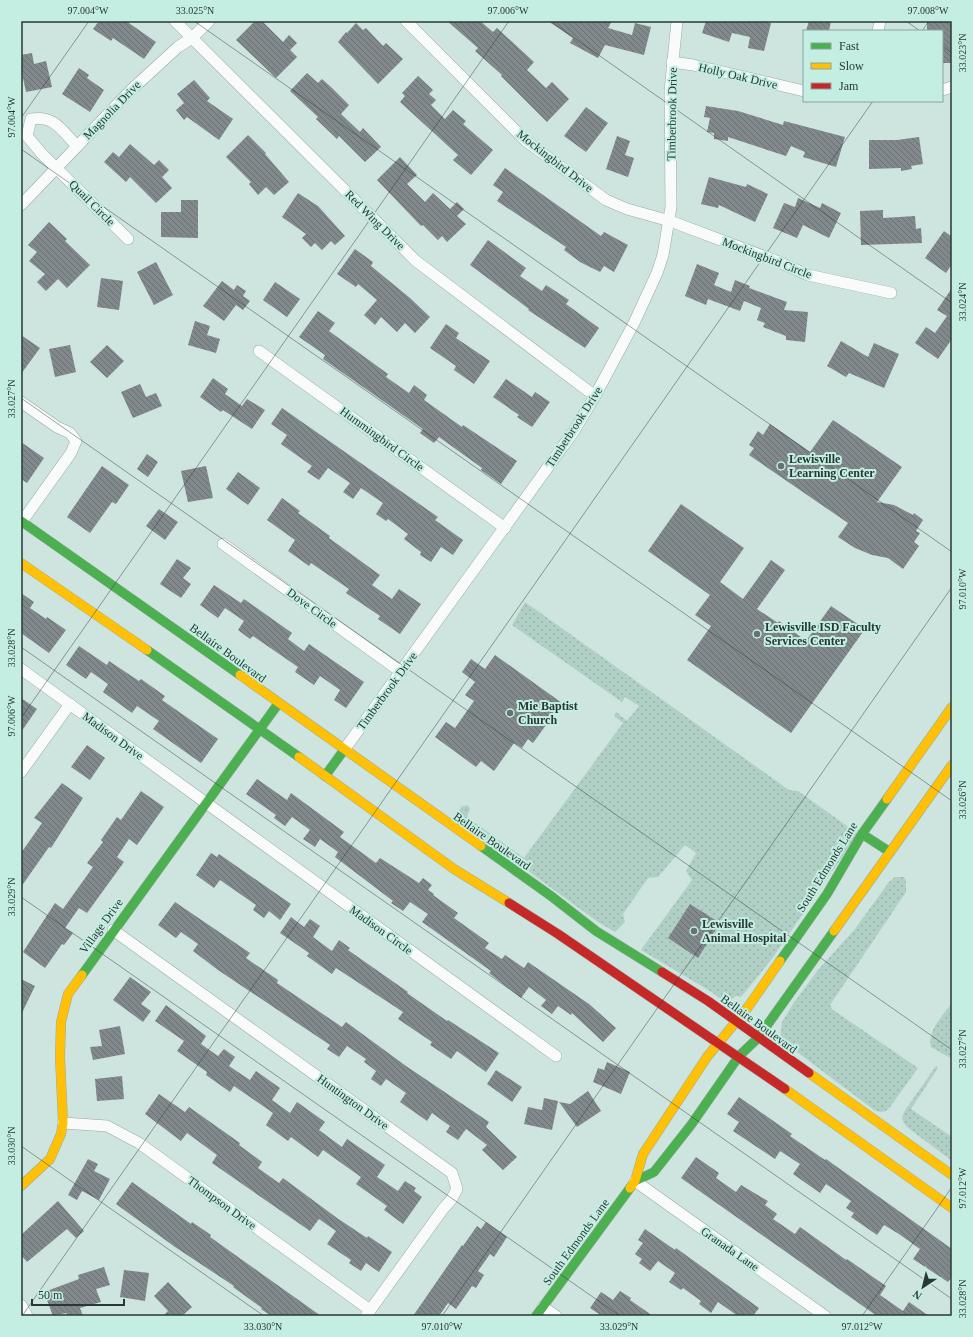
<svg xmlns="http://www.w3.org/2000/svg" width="973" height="1337" font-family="Georgia,serif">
<defs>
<pattern id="grass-dots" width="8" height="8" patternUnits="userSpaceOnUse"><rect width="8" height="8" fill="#b0d0c6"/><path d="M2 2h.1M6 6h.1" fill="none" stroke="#97b3ab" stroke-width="1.8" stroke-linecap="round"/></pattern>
<pattern id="building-back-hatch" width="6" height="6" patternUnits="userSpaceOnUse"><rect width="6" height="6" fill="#81898c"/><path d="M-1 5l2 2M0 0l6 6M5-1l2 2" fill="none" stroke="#6a7173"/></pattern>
</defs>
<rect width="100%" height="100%" fill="#cee4de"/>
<g fill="url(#grass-dots)">
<polygon points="525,602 789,790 798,791 858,834 771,960 741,997 736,996 726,1003 710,991 641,950 692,880 686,871 696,853 685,845 658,877 648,878 623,914 625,922 615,932 598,922 465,825 456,817 461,807 468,805 470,809 467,817 524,858 623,723 614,716 616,712 627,721 639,706 625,697 622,702 512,625"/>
<path d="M895 877H904L906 880V892L830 1005 832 1009 842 1016 918 1068 890 1107C885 1113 881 1113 874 1110L780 1039 782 1022 793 1004 818 970 855 929 889 882Z"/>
<path d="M952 1003V1059L931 1047C927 1031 943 1015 952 1003Z"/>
<path d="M936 1066 938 1068 911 1109 952 1137V1161L907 1127C901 1120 901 1117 906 1109Z"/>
</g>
<g fill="url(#building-back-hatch)">
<polygon points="99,21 126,21 156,42 144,59 113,38 111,41 93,29"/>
<polygon points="255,21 262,21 283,42 289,35 297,43 290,50 297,57 276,78 236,40"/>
<polygon points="447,21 480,21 493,32 497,28 534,62 527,70 546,88 552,82 569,99 547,122 501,76 502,75 475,51 478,48"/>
<polygon points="548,21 612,21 608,28 632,35 635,23 651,27 644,55 605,45 598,58 570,43 573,38"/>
<polygon points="706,21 760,21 771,23 764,51 748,48 750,37 732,33 729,42 702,33"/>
<polygon points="809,21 831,21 829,31 806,31"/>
<polygon points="927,21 952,21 952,63 942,63 942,31 927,31"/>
<polygon points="356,23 363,30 366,28 383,46 386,43 403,59 378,84 338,42 346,32 347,33"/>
<polygon points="32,53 34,64 46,61 52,87 26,92 21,69 21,55"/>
<polygon points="79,68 89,75 87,78 104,90 90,112 62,94"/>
<polygon points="307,73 318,83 322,79 332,88 349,105 341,114 360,132 363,128 381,147 365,162 339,136 337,139 316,119 318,117 290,91"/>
<polygon points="418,76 433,90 429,94 436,100 431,105 445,119 453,110 466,121 463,124 493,150 471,175 453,160 458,155 400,102 405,96 402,93"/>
<polygon points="194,80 210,98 207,101 233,119 219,140 187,117 184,120 176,110 184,103 177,94"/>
<polygon points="706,106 738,111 783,125 784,121 845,137 836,167 803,157 805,152 791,146 786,156 728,137 728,141 714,139 714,133 707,132 710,118 704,117"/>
<polygon points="586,107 608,123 586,152 564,136"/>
<polygon points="248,135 266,153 265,154 289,182 274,195 266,187 258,195 249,184 251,182 226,157"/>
<polygon points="617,136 630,141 625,155 634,158 628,177 606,169"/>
<polygon points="919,137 923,164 911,166 912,169 901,171 901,168 869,169 869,140 897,140"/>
<polygon points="130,144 154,165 159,160 169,170 162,177 172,188 156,203 130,177 126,182 104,162 113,152 119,157"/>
<polygon points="400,157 417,175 407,184 425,202 433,193 450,209 457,202 464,209 457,216 466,224 447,242 442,236 438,240 423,225 421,226 377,180"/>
<polygon points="505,168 601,236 604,232 628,245 614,272 604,266 600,272 580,262 564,250 566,247 497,201 503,192 493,185"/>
<polygon points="709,177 746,187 747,184 768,194 755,222 719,205 718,208 701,204"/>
<polygon points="298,193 318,206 345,236 335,245 331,241 322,250 315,243 311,247 302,238 306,234 282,217"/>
<polygon points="798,198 820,208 822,203 841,213 829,238 803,225 797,238 773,228 784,203 795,207"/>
<polygon points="181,200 198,200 198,238 161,237 161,212 181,212"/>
<polygon points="883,210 883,218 915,216 916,229 921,228 922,243 861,245 860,211"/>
<polygon points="49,222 67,239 65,241 90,265 67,288 58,279 46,291 37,282 45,274 29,261 37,252 28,245"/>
<polygon points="944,231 952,237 952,264 946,273 925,258"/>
<polygon points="488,240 526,268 520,276 542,291 546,285 569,300 566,304 599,328 585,348 528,310 529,309 470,265"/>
<polygon points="355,249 373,262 371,266 410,298 430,317 415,333 405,323 397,332 381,317 375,325 364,315 377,300 358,284 356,287 337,274"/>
<polygon points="156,262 173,295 154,305 137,272"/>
<polygon points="697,264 719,273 714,285 731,292 735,280 750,286 749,288 787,302 784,310 808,312 805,342 786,340 786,336 763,327 765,323 757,320 761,308 744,301 740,311 708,299 706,305 685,296"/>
<polygon points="101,278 123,281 119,310 97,307"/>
<polygon points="222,281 234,290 237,285 246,291 243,296 250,301 243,310 236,305 224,321 203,306"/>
<polygon points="275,282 300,299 287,317 263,300"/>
<polygon points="952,288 952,339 938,359 915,343 926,327 935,333 947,316 937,310"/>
<polygon points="318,311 335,323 329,331 388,374 386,377 409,393 414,385 427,395 424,400 462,427 463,425 517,461 501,484 481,470 482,468 439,437 434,443 420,433 423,429 323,359 325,355 299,337"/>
<polygon points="195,321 210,326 207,335 220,339 216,353 188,345"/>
<polygon points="446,324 459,333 456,338 490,361 474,384 454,370 456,366 430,348"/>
<polygon points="21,335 40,348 21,374"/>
<polygon points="841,341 868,357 874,343 899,354 884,388 849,373 846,377 827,366"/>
<polygon points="70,345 76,372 55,377 49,349"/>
<polygon points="107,345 124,361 107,378 90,362"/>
<polygon points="213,378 228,389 225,394 242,406 247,399 265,410 252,429 223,410 221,412 200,397"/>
<polygon points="506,379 532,397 535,392 550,402 532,427 517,417 519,415 493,397"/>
<polygon points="140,384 146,397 156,393 162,406 133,418 121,392"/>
<polygon points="282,408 438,517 435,520 463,540 453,555 441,547 431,562 420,555 421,552 404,539 408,534 388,519 386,521 376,514 383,503 361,488 353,499 343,492 350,483 328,468 319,480 307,472 312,466 281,444 287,435 271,424"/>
<polygon points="833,420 902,467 877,502 894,505 913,515 914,513 923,520 916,531 920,533 914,542 919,546 903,569 888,558 872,555 855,548 838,537 848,523 749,455 754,448 749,445 758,431 763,435 770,424 810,452"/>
<polygon points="21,442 44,458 27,483 21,479"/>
<polygon points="147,454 158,462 148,477 137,469"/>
<polygon points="102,466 129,485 116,504 112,502 90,533 67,517"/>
<polygon points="206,466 213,498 188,502 181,471"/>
<polygon points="238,472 260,488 248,505 226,489"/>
<polygon points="282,498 300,511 298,513 330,536 329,538 380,575 372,585 392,599 399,589 421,604 400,634 378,619 380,616 346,593 349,589 311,563 309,566 288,551 295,540 267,520"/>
<polygon points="681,504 744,548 720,582 743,599 771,560 785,570 757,609 778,623 779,621 806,641 831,606 865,629 791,733 687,660 711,626 695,615 710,595 648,551"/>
<polygon points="159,509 178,522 165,540 146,526"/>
<polygon points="177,559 191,568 183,578 191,584 181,598 160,584"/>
<polygon points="214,585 241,603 244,599 292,633 288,639 304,651 309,644 364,682 346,708 334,700 340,690 320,676 314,685 295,672 298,667 253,636 250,639 238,630 244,621 225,608 218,618 200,605"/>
<polygon points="21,593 34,602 30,608 46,619 47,617 66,630 49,653 21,633"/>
<polygon points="79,646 107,665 109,661 139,681 141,679 165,696 162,700 218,739 201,763 153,729 159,721 137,706 132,713 103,692 108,684 91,672 86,679 66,665"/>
<polygon points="495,655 562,703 533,743 528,739 522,748 514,743 494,771 481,761 476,767 435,737 446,722 455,728 474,701 465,695 475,682 462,672 471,659 485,669"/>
<polygon points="21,698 37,709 21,732"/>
<polygon points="87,745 105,758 90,780 71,767"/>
<polygon points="257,779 287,800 291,793 344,832 340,837 376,863 380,858 419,883 423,878 432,885 428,890 434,894 433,895 458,913 454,918 489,943 485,948 502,959 505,955 524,968 528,962 589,1004 616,1028 603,1042 572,1013 571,1015 558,1006 552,1014 541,1006 546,1000 529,987 521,998 489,973 491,971 422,922 428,914 410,902 403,911 391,903 393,901 335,857 338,852 320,839 315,847 303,839 310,830 292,817 285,826 274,818 276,815 246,794"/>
<polygon points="62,783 83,798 51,848 49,847 21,887 21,853 42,823 34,818"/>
<polygon points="141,791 164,807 137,845 129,839 117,857 124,862 87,913 79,908 65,928 73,933 64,945 62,944 45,968 23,952 55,903 63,909 93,867 87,863 103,842 101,840 117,817 121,820"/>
<polygon points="211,853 217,857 219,854 291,904 280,920 269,911 264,918 253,910 256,905 220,880 214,888 196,875"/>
<polygon points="175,902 250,953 246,958 278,980 277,983 342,1027 346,1022 406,1066 489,1122 486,1127 517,1157 503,1170 482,1150 487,1145 466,1129 458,1140 446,1132 450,1126 432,1113 427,1121 400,1102 406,1093 386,1079 381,1086 371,1079 376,1071 364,1062 366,1059 347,1046 339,1057 327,1049 330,1045 218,970 193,951 198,944 181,932 176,938 158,925"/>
<polygon points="690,904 720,923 698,958 668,938"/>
<polygon points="291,917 304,927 310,919 320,926 313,937 332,951 339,940 350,948 348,950 408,992 407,993 447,1021 448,1020 499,1053 486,1072 457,1051 451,1059 430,1045 432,1042 398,1019 403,1012 336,968 332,974 307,956 309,953 280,933"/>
<polygon points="130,977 151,992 141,1004 151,1011 143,1022 113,1000"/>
<polygon points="21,979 35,986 21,1015"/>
<polygon points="166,1005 206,1036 201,1044 218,1056 224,1049 235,1057 229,1066 250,1080 256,1071 280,1088 272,1100 290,1113 297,1102 325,1122 319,1130 342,1147 347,1139 385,1165 377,1177 398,1191 405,1181 416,1188 414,1191 422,1197 403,1224 384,1210 387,1206 356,1184 361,1177 323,1150 318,1157 291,1137 288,1141 266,1125 273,1113 234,1086 230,1092 206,1075 207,1072 177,1051 184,1041 155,1021"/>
<polygon points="120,1026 125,1054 93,1060 90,1047 102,1046 99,1030"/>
<polygon points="607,1062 630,1072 621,1094 593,1082 598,1068 604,1070"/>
<polygon points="496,1070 522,1087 512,1102 487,1084"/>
<polygon points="122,1076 124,1099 97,1101 95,1079"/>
<polygon points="588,1091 601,1111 577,1127 559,1102 570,1104"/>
<polygon points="159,1094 185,1112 189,1107 240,1143 239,1145 262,1162 258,1168 279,1183 283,1178 337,1218 367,1238 368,1236 392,1252 379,1272 366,1263 361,1271 349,1263 351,1260 327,1244 336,1231 319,1219 310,1231 212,1163 217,1155 187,1133 181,1141 145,1114"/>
<polygon points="739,1097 792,1134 790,1136 825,1160 826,1159 952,1249 952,1277 948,1282 913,1259 920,1249 899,1234 884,1225 877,1235 851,1217 854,1213 846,1208 851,1201 826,1184 820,1193 793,1174 800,1164 780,1151 775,1159 733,1131 739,1122 727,1114"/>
<polygon points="544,1098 558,1101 552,1130 524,1124 528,1107 542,1110"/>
<polygon points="696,1157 719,1173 716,1178 736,1192 741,1185 768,1201 765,1205 777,1214 773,1219 795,1234 800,1227 846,1260 847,1259 886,1286 880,1295 903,1311 909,1302 929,1316 877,1316 681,1178"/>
<polygon points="88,1159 98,1164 94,1171 110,1179 99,1200 82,1191 77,1200 68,1195"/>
<polygon points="132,1182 191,1224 192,1222 211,1235 210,1237 321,1316 271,1316 261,1309 262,1308 233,1287 234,1286 175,1247 116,1204"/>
<polygon points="58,1201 84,1231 76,1238 67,1229 27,1262 21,1255 21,1235"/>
<polygon points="486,1222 507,1237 494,1257 490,1254 478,1271 484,1275 476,1288 472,1286 456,1309 448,1303 439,1316 413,1316 462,1245 463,1246 477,1226 481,1229"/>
<polygon points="645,1229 675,1250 676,1248 759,1308 753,1316 738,1316 718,1302 711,1313 699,1304 701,1301 683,1288 681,1290 669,1282 675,1273 658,1261 650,1271 639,1263 642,1259 635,1254 643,1243 638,1240"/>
<polygon points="104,1267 110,1285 96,1289 101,1302 80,1308 83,1316 68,1316 66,1313 53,1316 44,1292 79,1279 78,1275"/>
<polygon points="124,1270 149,1273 145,1301 120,1297"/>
<polygon points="168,1282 192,1307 182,1316 163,1316 168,1311 154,1296"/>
<polygon points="620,1291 631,1298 630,1300 653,1316 602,1316 590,1308 601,1292 613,1300"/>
</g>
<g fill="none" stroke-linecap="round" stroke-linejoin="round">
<defs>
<g id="street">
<polyline points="175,21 416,261 595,396"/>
<polyline points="406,21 526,141 606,200 627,209 670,221 774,260 808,275 891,293"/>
<polyline points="878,31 880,21"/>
<polyline points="672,62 693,65 804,91"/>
<polyline points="942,90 952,87"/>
<path d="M77 146C62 131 55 115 31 119L27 136 42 154 128 239"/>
<polyline points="21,205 131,90 178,47 192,38 209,21"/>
<polyline points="259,351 505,528"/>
<polyline points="21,402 57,427 70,433 76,441 71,453 21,523"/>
<polyline points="223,544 401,672"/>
<polyline points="21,669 556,1056"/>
<polyline points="344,750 574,431 595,396 634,323 657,273 663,255 671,207 670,91 677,21"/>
<polyline points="21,772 70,704"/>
<polyline points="113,930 452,1173 457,1189 451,1200 443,1209 366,1316"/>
<polyline points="63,1123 107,1126 139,1143 370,1310"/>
<polyline points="635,1181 825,1316"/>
<polyline points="21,1305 27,1316"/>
<polyline points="543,1307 556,1316"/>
</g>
<g id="fast">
<polyline points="21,521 240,675"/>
<polyline points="147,650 299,757"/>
<polyline points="325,776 344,750"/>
<polyline points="862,834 890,852"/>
<polyline points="481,846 551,896 596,931 662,972"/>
<polyline points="780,961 827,894 862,834 887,799"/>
<polyline points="82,975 278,704"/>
<polyline points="635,1181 654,1172 691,1125 739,1056 758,1038 834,931"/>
<polyline points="536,1316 630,1188"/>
</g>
<g id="slow">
<polyline points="21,563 147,650"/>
<polyline points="240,675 481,846"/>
<polyline points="299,757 454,869 509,903"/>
<polyline points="887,799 952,707"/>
<polyline points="834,931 952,765"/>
<polyline points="809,1073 952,1175"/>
<polyline points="785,1089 952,1208"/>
<polyline points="21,1186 50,1159 61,1134 63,1123 60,1057 61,1022 68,994 82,975"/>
<polyline points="630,1188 635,1181 643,1154 707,1057 748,1007 780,961"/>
</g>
<g id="jam">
<polyline points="509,903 558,934 785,1089"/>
<polyline points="662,972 708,1001 809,1073"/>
</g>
</defs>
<use href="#street" stroke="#98a9a4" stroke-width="12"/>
<use href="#fast" stroke="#98a9a4" stroke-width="10"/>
<use href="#slow" stroke="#98a9a4" stroke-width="10"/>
<use href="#jam" stroke="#98a9a4" stroke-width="10"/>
<use href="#street" stroke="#f8fbfa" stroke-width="11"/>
<use href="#fast" stroke="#4caf50" stroke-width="9"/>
<use href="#slow" stroke="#ffc107" stroke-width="9"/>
<use href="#jam" stroke="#c62828" stroke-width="9"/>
</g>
<path fill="none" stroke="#283834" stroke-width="1" stroke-opacity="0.45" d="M194 21 952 552M550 21 952 303M906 21 920 31M922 31 929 21M942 46 952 53M21 118 89 21M21 149 952 801M21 398 952 1050M21 647 952 1299M21 718 509 21M21 897 620 1316M21 1146 264 1316M22 1316 873 101M442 1316 952 587M862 1316 952 1187"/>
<g fill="#627470" stroke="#c4eee2" stroke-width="1.5">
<circle cx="781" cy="466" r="4"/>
<circle cx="757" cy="634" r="4"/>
<circle cx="510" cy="713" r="4"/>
<circle cx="694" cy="931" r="4"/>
</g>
<g text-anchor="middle" stroke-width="4" stroke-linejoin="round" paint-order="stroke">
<g font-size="12" fill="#283834" stroke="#c4eee2">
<text transform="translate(738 76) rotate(13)" y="4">Holly Oak Drive</text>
<text transform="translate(112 110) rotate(-46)" y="4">Magnolia Drive</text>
<text transform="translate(672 114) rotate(-89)" y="4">Timberbrook Drive</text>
<text transform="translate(555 161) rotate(38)" y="4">Mockingbird Drive</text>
<text transform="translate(92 203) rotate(45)" y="4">Quail Circle</text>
<text transform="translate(375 220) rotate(45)" y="4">Red Wing Drive</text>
<text transform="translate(767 258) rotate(21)" y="4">Mockingbird Circle</text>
<text transform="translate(574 427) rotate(-57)" y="4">Timberbrook Drive</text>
<text transform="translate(382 439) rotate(36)" y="4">Hummingbird Circle</text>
<text transform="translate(312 608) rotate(36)" y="4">Dove Circle</text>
<text transform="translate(228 653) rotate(36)" y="4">Bellaire Boulevard</text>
<text transform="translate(387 691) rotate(-54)" y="4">Timberbrook Drive</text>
<text transform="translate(113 736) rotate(36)" y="4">Madison Drive</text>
<text transform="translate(492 841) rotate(35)" y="4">Bellaire Boulevard</text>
<text transform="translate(827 867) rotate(-58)" y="4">South Edmonds Lane</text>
<text transform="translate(101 926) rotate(-54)" y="4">Village Drive</text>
<text transform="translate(381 930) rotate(36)" y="4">Madison Circle</text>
<text transform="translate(759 1024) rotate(36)" y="4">Bellaire Boulevard</text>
<text transform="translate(353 1102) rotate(36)" y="4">Huntington Drive</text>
<text transform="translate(222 1203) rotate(36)" y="4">Thompson Drive</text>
<text transform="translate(576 1242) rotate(-54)" y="4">South Edmonds Lane</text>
<text transform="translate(730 1249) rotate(35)" y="4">Granada Lane</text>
</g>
<g font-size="12" font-weight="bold" fill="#283834" stroke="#c4eee2" text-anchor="start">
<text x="789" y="463">Lewisville<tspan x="789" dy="14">Learning Center</tspan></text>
<text x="765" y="631">Lewisville ISD Faculty<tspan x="765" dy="14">Services Center</tspan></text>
<text x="518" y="710">Mie Baptist<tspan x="518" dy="14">Church</tspan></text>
<text x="702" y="928">Lewisville<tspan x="702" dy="14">Animal Hospital</tspan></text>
</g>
</g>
<rect width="973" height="1337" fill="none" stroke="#c4eee2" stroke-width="44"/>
<rect x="803" y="30" width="140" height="72" fill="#c4eee2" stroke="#86a59c"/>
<rect x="811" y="43" width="20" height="6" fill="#4caf50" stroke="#86a59c"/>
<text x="839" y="50" font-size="12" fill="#283834">Fast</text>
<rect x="811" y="63" width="20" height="6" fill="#ffc107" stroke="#86a59c"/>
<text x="839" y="70" font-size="12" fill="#283834">Slow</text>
<rect x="811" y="83" width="20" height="6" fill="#c62828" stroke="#86a59c"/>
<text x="839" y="90" font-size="12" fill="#283834">Jam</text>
<g transform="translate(923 1287) rotate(215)" stroke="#c4eee2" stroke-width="3" paint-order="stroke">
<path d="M0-3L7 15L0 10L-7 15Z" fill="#283834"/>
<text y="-6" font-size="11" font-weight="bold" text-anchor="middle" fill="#283834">N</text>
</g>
<path d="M32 1299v6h92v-6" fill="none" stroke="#283834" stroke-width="2"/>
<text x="38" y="1299" font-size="12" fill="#283834" stroke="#c4eee2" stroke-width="3" paint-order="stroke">50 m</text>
<rect x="22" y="22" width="929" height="1293" fill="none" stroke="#283834" stroke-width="1.5"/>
<g font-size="10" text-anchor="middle" fill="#283834">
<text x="88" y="14">97.004°W</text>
<text x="195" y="14">33.025°N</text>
<text x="508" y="14">97.006°W</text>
<text x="928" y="14">97.008°W</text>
<text transform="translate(962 53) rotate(-90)" y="4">33.023°N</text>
<text transform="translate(11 117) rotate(-90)" y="4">97.004°W</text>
<text transform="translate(962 302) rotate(-90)" y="4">33.024°N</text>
<text transform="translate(11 399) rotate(-90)" y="4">33.027°N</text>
<text transform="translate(962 589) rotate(-90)" y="4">97.010°W</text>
<text transform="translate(11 648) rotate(-90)" y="4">33.028°N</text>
<text transform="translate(11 716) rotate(-90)" y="4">97.006°W</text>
<text transform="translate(962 800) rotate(-90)" y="4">33.026°N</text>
<text transform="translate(11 897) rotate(-90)" y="4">33.029°N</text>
<text transform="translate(962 1049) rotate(-90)" y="4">33.027°N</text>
<text transform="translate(11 1146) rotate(-90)" y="4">33.030°N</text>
<text transform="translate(962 1188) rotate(-90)" y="4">97.012°W</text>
<text transform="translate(962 1299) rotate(-90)" y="4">33.028°N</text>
<text x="263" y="1330">33.030°N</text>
<text x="442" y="1330">97.010°W</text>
<text x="619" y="1330">33.029°N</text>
<text x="862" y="1330">97.012°W</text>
</g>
</svg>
